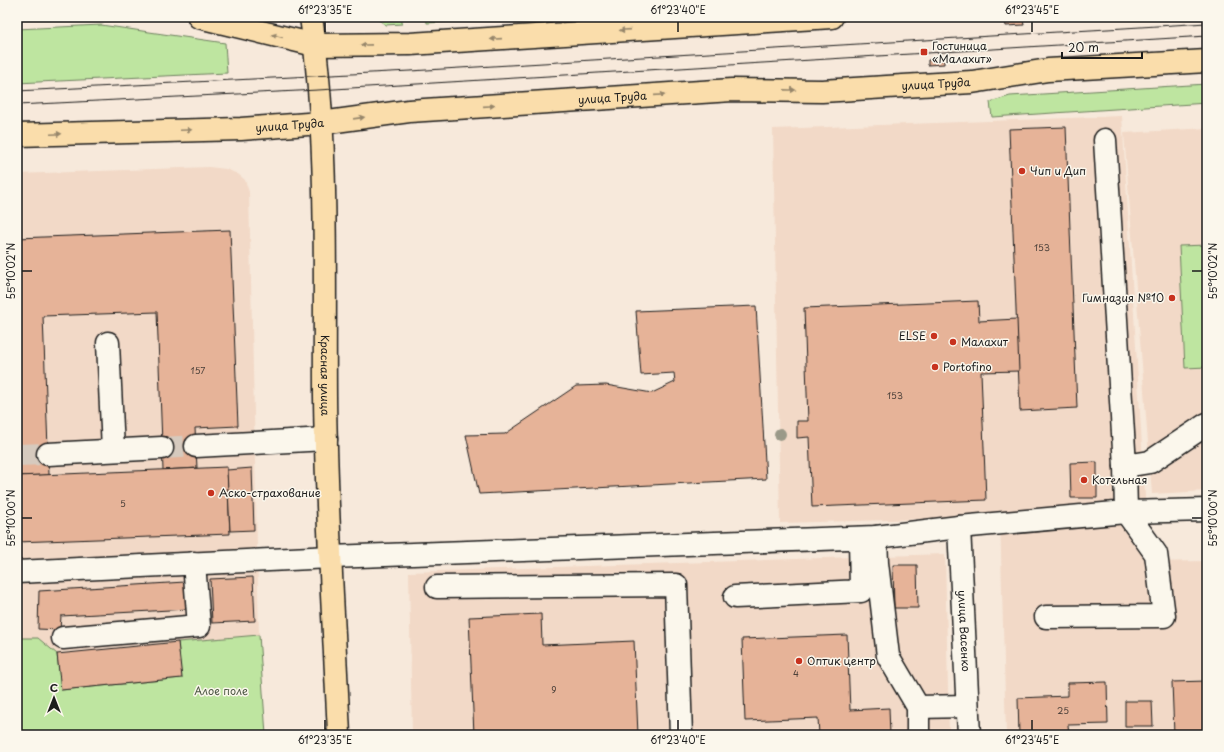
<svg xmlns="http://www.w3.org/2000/svg" width="1224" height="752" font-family="'Playpen Sans',sans-serif">
<rect width="100%" height="100%" fill="#f7e9db"/>
<filter id="ink" filterUnits="userSpaceOnUse"><feTurbulence type="fractalNoise" baseFrequency=".025" numOctaves="2"/><feDisplacementMap in="SourceGraphic" scale="8" xChannelSelector="R" yChannelSelector="G"/><feConvolveMatrix kernelMatrix="1 2 1 2 8 2 1 2 1" color-interpolation-filters="sRGB"/></filter>
<g filter="url(#ink)">
<g fill="#f2d9c7">
<polygon points="1122,116 1149,562 1207,561 1207,735 1006,735 1000,517 780,523 773,129"/>
<polygon points="1207,128 1207,491 1152,494 1124,133"/>
<polygon points="209,167 226,169 238,174 245,180 249,192 259,635 178,642 182,678 61,690 39,638 17,638 17,174"/>
<polygon points="945,554 949,735 412,735 409,572"/>
</g>
<g fill="#bee5a0" stroke="#6d805e">
<polygon points="374,17 402,17 402,24 386,25"/>
<polygon points="426,17 519,17 427,23"/>
<polygon points="101,25 225,43 227,73 17,83 17,29"/>
<polygon points="1207,84 1207,103 992,117 990,102 1010,96"/>
<polygon points="1207,245 1207,367 1185,368 1179,246"/>
<polygon points="259,635 266,735 17,735 17,638 38,638 57,654 61,690 181,678 178,642"/>
</g>
<g fill="#e6b398" stroke="#1c1c1c">
<polygon points="1023,20 1024,25 1006,26 1005,21"/>
<polygon points="928,60 944,60 944,64 928,65"/>
<polygon points="1066,127 1077,408 1020,411 1009,129"/>
<polygon points="230,230 238,426 195,428 197,468 163,470 157,312 43,316 49,475 17,476 17,238"/>
<polygon points="978,301 979,321 1017,319 1019,371 981,372 986,500 812,507 809,437 797,438 797,421 808,421 804,308"/>
<polygon points="756,306 766,479 479,494 466,435 505,434 576,386 606,385 652,393 675,382 674,373 641,375 636,311"/>
<polygon points="1097,462 1097,498 1071,498 1070,463"/>
<polygon points="227,467 230,534 17,542 17,476"/>
<polygon points="252,468 254,530 230,531 227,470"/>
<polygon points="893,565 917,565 918,608 894,608"/>
<polygon points="253,577 255,621 212,623 210,579"/>
<polygon points="185,582 188,609 61,616 60,630 38,629 39,591"/>
<polygon points="541,614 542,645 634,641 638,735 474,735 469,617"/>
<polygon points="847,635 850,710 889,708 890,735 819,735 818,718 745,721 742,639"/>
<polygon points="178,642 182,678 61,690 57,654"/>
<polygon points="1207,681 1207,735 1174,735 1172,682"/>
<polygon points="1107,682 1108,724 1068,725 1069,735 1019,735 1018,698 1068,696 1068,683"/>
<polygon points="1125,701 1152,701 1153,726 1125,726"/>
</g>
<g fill="none" stroke-linecap="round" stroke-linejoin="round">
<g stroke="#d6cabe" stroke-width="22" stroke-dasharray="22 11" stroke-linecap="butt">
<polyline points="162,448 196,446"/>
<polyline points="17,455 48,454"/>
</g>
<defs>
<g id="minor">
<polyline points="108,343 113,450"/>
<polyline points="196,446 326,439"/>
<polyline points="48,454 162,448"/>
<polyline points="1125,466 1150,462 1207,424"/>
<polyline points="1126,512 1207,510"/>
<path id="s1" d="M959 527 969 735"/>
<polyline points="876,537 877,563 888,656 918,707 918,735"/>
<polyline points="17,572 331,557 876,537 959,527 1126,512 1125,466 1105,140"/>
<polyline points="437,587 676,585 681,735"/>
<polyline points="735,597 861,591 860,538"/>
<polyline points="1046,617 1164,616 1156,554 1126,512"/>
<polyline points="63,638 199,626 194,563"/>
<polyline points="918,707 967,706"/>
</g>
<g id="major">
<polyline points="199,17 315,45 410,44 832,17"/>
<path id="s2" d="M311 17C329 142 324 270 325 396 326 509 334 622 339 735"/>
<path id="s3" d="M17 135 241 129 321 123 409 111 732 90 822 91 903 86 972 82 1048 70 1207 61"/>
</g>
</defs>
<use href="#minor" stroke="#1c1c1c" stroke-width="25"/>
<use href="#major" stroke="#1c1c1c" stroke-width="25"/>
<use href="#minor" stroke="#fbf7ec" stroke-width="22"/>
<use href="#major" stroke="#faddab" stroke-width="22"/>
<g stroke="#1c1c1c" stroke-width="1">
<polyline points="17,91 410,71 1207,23"/>
<polyline points="17,105 318,90 1207,36"/>
</g>
</g>
<circle fill="#9a9988" cx="780" cy="434" r="6"/>
<defs><path id="oneway-solid" d="M-6-.8H1V-3.2L6.5 0L1 3.2V.8H-6Z"/></defs>
<g fill="#96866b">
<use href="#oneway-solid" transform="translate(625 30) rotate(176)"/>
<use href="#oneway-solid" transform="translate(277 36) rotate(-166)"/>
<use href="#oneway-solid" transform="translate(496 39) rotate(176)"/>
<use href="#oneway-solid" transform="translate(366 45) rotate(179)"/>
<use href="#oneway-solid" transform="translate(790 90) rotate(1)"/>
<use href="#oneway-solid" transform="translate(660 95) rotate(-4)"/>
<use href="#oneway-solid" transform="translate(489 106) rotate(-4)"/>
<use href="#oneway-solid" transform="translate(359 118) rotate(-8)"/>
<use href="#oneway-solid" transform="translate(186 130) rotate(-2)"/>
<use href="#oneway-solid" transform="translate(56 134) rotate(-2)"/>
</g>
</g>
<path fill="none" stroke="#1c1c1c" stroke-width="1.5" d="M325 22V32M678 22V32M1032 22V32M22 271H32M1192 271H1202M22 518H32M1192 518H1202M325 720V730M678 720V730M1032 720V730"/>
<g fill="#c8321e" stroke="#fbf7ec" stroke-width="1.5">
<rect x="920" y="48" width="8" height="8" rx="2"/>
<circle cx="1022" cy="171" r="4"/>
<circle cx="1172" cy="298" r="4"/>
<circle cx="934" cy="336" r="4"/>
<circle cx="953" cy="342" r="4"/>
<circle cx="935" cy="367" r="4"/>
<circle cx="1084" cy="480" r="4"/>
<circle cx="211" cy="493" r="4"/>
<circle cx="799" cy="661" r="4"/>
</g>
<g text-anchor="middle" stroke-width="3" stroke-linejoin="round" paint-order="stroke">
<g font-size="9" fill="#4e423b">
<text x="1042" y="251">153</text>
<text x="198" y="374">157</text>
<text x="895" y="399">153</text>
<text x="123" y="507">5</text>
<text x="796" y="677">4</text>
<text x="554" y="693">9</text>
<text x="1063" y="714">25</text>
</g>
<g font-size="11" fill="#1c1c1c" stroke="#fbf7ec" text-anchor="start">
<text x="932" y="50">Гостиница<tspan x="932" dy="13">«Малахит»</tspan></text>
<text x="1030" y="175">Чип и Дип</text>
<text x="1164" y="302" text-anchor="end">Гимназия №10</text>
<text x="926" y="340" text-anchor="end">ELSE</text>
<text x="961" y="346">Малахит</text>
<text x="943" y="371">Portofino</text>
<text x="1092" y="484">Котельная</text>
<text x="219" y="497">Аско-страхование</text>
<text x="807" y="665">Оптик центр</text>
</g>
<g font-size="11" fill="#1c1c1c" stroke="#fbf7ec">
<text dy="4" stroke="none"><textPath href="#s3" startOffset="921">улица Труда</textPath></text>
<text dy="4" stroke="none"><textPath href="#s3" startOffset="597">улица Труда</textPath></text>
<text dy="4" stroke="none"><textPath href="#s3" startOffset="273">улица Труда</textPath></text>
<text dy="4" stroke="none"><textPath href="#s2" startOffset="359">Красная улица</textPath></text>
<text dy="4" stroke="none"><textPath href="#s1" startOffset="104">улица Васенко</textPath></text>
</g>
<g font-size="11" fill="#4d5844" stroke="#fbf7ec">
<text x="221" y="695">Алое поле</text>
</g>
</g>
<rect width="1224" height="752" fill="none" stroke="#fbf7ec" stroke-width="44"/>
<g transform="translate(54 698)" stroke="#fbf7ec" stroke-width="3" paint-order="stroke">
<path d="M0-3L7 15L0 10L-7 15Z" fill="#1c1c1c"/>
<text y="-6" font-size="11" font-weight="bold" text-anchor="middle" fill="#1c1c1c">С</text>
</g>
<path d="M1062 52v6h80v-6" fill="none" stroke="#1c1c1c" stroke-width="2"/>
<text x="1068" y="52" font-size="12" fill="#1c1c1c" stroke="#fbf7ec" stroke-width="3" paint-order="stroke">20 m</text>
<rect x="22" y="22" width="1180" height="708" fill="none" stroke="#1c1c1c" stroke-width="1.5"/>
<g font-size="10" text-anchor="middle" fill="#1c1c1c">
<text x="325" y="14">61°23'35"E</text>
<text x="678" y="14">61°23'40"E</text>
<text x="1032" y="14">61°23'45"E</text>
<text transform="translate(11 271) rotate(-90)" y="4">55°10'02"N</text>
<text transform="translate(1213 271) rotate(-90)" y="4">55°10'02"N</text>
<text transform="translate(11 518) rotate(-90)" y="4">55°10'00"N</text>
<text transform="translate(1213 518) rotate(-90)" y="4">55°10'00"N</text>
<text x="325" y="744">61°23'35"E</text>
<text x="678" y="744">61°23'40"E</text>
<text x="1032" y="744">61°23'45"E</text>
</g>
</svg>
